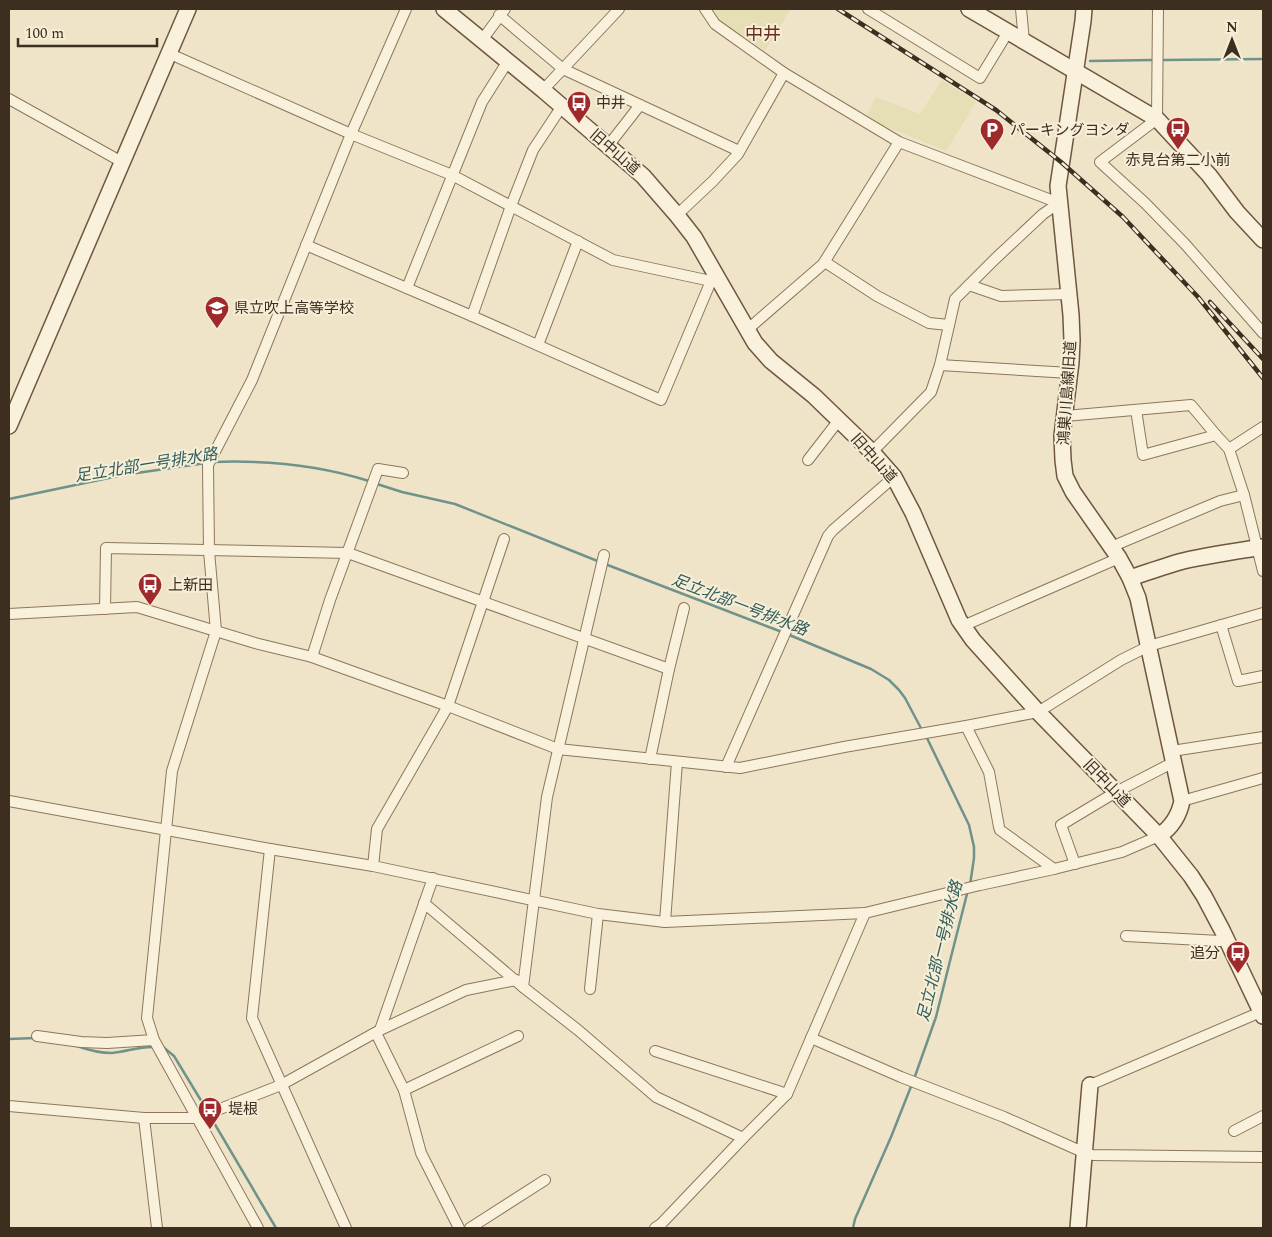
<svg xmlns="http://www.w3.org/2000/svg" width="1272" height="1237" font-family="Spectral,'Noto Sans JP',serif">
<rect width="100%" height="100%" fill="#f0e4c8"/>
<g fill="#e6deb5">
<polygon points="710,9 791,9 765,51 716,19"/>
<polygon points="942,80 976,102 946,151 877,123 867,114 876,97 920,114"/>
</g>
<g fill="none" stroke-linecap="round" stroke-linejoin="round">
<g stroke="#6f938a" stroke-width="2.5">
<polyline points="1164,60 1263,59"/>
<polyline points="1090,61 1152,60"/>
<path d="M212 462C265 460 319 465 369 481"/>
<polyline points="377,484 402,492 455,504 600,562"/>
<polyline points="9,499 123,475 206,463"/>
<polyline points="605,564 782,632"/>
<polyline points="787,634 871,669 889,680 899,690 905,698 923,732"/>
<polyline points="926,736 969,825 974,847 974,858 970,885"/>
<polyline points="9,1039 35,1038"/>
<path d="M77 1046C88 1050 99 1053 112 1053 126 1052 140 1046 155 1047"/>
<polyline points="163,1047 174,1056 208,1112"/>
<polyline points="914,1079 936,1017 952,953 968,890"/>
<polyline points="210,1116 276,1228"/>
<polyline points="853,1228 855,1219 891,1137 912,1084"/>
</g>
<defs>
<g id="street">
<polyline points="705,9 715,24 784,73 899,142 1059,203"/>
<polyline points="868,9 980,78 1008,32"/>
<polyline points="1021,9 1024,41"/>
<polyline points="1158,9 1157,119 1100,162 1145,203 1185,244 1263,333"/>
<polyline points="499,15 563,69 739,151"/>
<polyline points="482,40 505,9"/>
<polyline points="168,53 351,134 452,175 613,260 711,281 716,277"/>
<polyline points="543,90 619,9"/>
<polyline points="9,99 122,162"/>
<polyline points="608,146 640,105"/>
<polyline points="677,215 713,181 738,154 784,73"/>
<polyline points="306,245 472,316 661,400 711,281"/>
<polyline points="825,262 877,296 929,323 949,325"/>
<polyline points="969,285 1001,296 1069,294"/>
<polyline points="407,288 482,102 508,61"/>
<polyline points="472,316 511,206 533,150 562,106"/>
<polyline points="747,330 823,264 899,142"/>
<polyline points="538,345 578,241"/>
<polyline points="940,365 1070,373"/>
<polyline points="1136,410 1143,455 1216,435"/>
<polyline points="1065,416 1191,405 1216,435 1229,449 1244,495 1263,571"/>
<polyline points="1229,449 1263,427"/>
<polyline points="872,452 931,392 940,365 955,299 995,259 1043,214 1059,203"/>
<polyline points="808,460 839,420"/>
<polyline points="1111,547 1220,501 1244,495"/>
<polyline points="105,609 106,548 348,553 669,669"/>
<polyline points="9,614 137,607 255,643 312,657 448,706 558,749 740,768 844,747 966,726 1038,712 1121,660 1149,646 1263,613"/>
<polyline points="1221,625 1238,681 1263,676"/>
<polyline points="963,626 1119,558"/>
<polyline points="312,657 330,600 378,469 403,473"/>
<polyline points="966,726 989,772 999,827 1000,830 1054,869"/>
<polyline points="1172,751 1263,737"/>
<polyline points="650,759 669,669 684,608"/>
<polyline points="726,767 828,536 833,530 894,477"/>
<polyline points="9,801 270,849 373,866 598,914 665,922 865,913 980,885 1054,869 1122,852 1159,836"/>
<polyline points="1182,801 1263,778"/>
<polyline points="270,849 252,1018 346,1228"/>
<polyline points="1075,864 1061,825 1116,792 1174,762"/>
<polyline points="373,866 377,829 448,706 504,539"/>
<polyline points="424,903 523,987 578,1030 656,1097 743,1138"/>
<polyline points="665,922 677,762"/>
<polyline points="1126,936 1220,941 1226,939"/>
<polyline points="523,987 547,797 604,555"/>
<polyline points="590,989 598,914"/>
<polyline points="380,1030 466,990 516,980"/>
<polyline points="376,1033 404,1090 421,1153 459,1228"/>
<polyline points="37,1036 81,1042 107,1043 154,1040"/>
<polyline points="811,1038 901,1077 1004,1117 1085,1153 1093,1155 1263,1157"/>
<polyline points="655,1051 787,1094"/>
<polyline points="1090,1085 1256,1014 1263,1009"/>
<polyline points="404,1090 518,1036"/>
<polyline points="9,1106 144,1118 197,1118 281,1085 380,1030 433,878"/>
<polyline points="144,1118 157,1228"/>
<polyline points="1234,1131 1263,1116"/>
<polyline points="258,1228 154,1040 147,1018 172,771 216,631 209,551 208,465 252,380 351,134 406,9"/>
<polyline points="470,1228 545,1180"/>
<polyline points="655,1228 661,1224 743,1138 787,1094 865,913"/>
</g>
<g id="secondary">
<polyline points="444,9 543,90 643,176 676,214 694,237 755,343 771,361 814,396 872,452 894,477 913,513 959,620 973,640 1038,712 1159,836 1191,876 1204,896 1222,930 1263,1016"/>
<polyline points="969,9 1157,119 1209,175 1237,212 1263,240"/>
<path d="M1084 9 1083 21 1058 186 1071 315 1072 340 1071 362 1062 436 1063 460 1065 476 1073 492 1119 558 1130 578 1138 598 1182 801C1179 816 1172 827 1159 836"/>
<polyline points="9,426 188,9"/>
<path d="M1130 578C1148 572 1165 566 1183 561 1209 555 1236 551 1263 547"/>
<polyline points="1078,1228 1090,1085"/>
</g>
</defs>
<use href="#street" stroke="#8d765c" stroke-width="12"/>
<use href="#secondary" stroke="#6f573f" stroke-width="18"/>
<use href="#street" stroke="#faf1dc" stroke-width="10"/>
<use href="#secondary" stroke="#faf1dc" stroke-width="15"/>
<defs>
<g id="rail">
<polyline points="838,9 996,110 1061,162 1123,217 1198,297 1263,378"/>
<polyline points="1210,302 1263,359"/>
</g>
</defs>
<use href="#rail" stroke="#3d2e20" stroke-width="4.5"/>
<use href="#rail" stroke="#f7eed8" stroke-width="2.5" stroke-dasharray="8" stroke-linecap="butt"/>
</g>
<defs>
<symbol id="bus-pin" viewBox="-11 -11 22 30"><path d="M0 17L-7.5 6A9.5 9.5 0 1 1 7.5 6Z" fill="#9e2a2b" stroke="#f7eed8"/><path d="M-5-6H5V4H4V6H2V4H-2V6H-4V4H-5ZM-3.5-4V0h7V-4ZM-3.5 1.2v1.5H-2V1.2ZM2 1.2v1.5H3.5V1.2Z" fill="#fff"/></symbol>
<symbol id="parking-pin" viewBox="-11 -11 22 30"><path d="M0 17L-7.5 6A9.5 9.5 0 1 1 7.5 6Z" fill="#9e2a2b" stroke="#f7eed8"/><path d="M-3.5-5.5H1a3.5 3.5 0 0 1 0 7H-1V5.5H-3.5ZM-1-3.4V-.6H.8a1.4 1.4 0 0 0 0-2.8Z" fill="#fff"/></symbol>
<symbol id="school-pin" viewBox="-11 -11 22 30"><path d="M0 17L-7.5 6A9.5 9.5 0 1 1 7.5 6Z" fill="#9e2a2b" stroke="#f7eed8"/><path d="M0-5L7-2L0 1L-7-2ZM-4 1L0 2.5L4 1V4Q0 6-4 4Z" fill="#fff"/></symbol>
</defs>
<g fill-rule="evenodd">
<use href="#bus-pin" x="565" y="89" width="28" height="38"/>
<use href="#bus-pin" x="1164" y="115" width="28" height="38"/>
<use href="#parking-pin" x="978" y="116" width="28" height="38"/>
<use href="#school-pin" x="203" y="294" width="28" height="38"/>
<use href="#bus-pin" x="136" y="571" width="28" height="38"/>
<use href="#bus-pin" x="1224" y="939" width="28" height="38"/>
<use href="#bus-pin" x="196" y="1095" width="28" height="38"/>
</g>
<g text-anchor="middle" stroke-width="4" stroke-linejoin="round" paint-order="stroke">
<g font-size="15" fill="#3d2e20" stroke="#f7eed8" text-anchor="start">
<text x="596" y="108">中井</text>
<text x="1010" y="135">パーキングヨシダ</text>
<text x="1178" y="165" text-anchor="middle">赤見台第二小前</text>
<text x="234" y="313">県立吹上高等学校</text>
<text x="168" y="590">上新田</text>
<text x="1220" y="958" text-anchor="end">追分</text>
<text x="228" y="1114">堤根</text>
</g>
<g font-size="15" fill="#3d2e20" stroke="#f7eed8">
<text transform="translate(615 152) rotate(41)" y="5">旧中山道</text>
<text transform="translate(1067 393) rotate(-86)" y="5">鴻巣川島線旧道</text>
<text transform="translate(874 458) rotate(48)" y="5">旧中山道</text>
<text transform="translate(1107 783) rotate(46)" y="5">旧中山道</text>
</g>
<g font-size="16" font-style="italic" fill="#2f5d5a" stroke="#f7eed8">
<text transform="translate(146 464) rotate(-9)" y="6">足立北部一号排水路</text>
<text transform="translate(740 604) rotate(21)" y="6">足立北部一号排水路</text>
<text transform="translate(939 951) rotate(-76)" y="6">足立北部一号排水路</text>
</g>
<g font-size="18" fill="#6b2e1e" stroke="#f7eed8">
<text x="763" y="40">中井</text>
</g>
</g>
<rect width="1272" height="1237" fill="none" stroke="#3d2e20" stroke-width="20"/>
<g transform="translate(1232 40)" stroke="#f7eed8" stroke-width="4" paint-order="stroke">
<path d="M0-4L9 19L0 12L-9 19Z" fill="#3d2e20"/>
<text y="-8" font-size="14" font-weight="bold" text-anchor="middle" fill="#3d2e20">N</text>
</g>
<path d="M18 38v8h139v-8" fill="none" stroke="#3d2e20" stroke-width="2.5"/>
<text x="25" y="38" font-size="15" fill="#3d2e20" stroke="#f7eed8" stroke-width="4" paint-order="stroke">100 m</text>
</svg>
